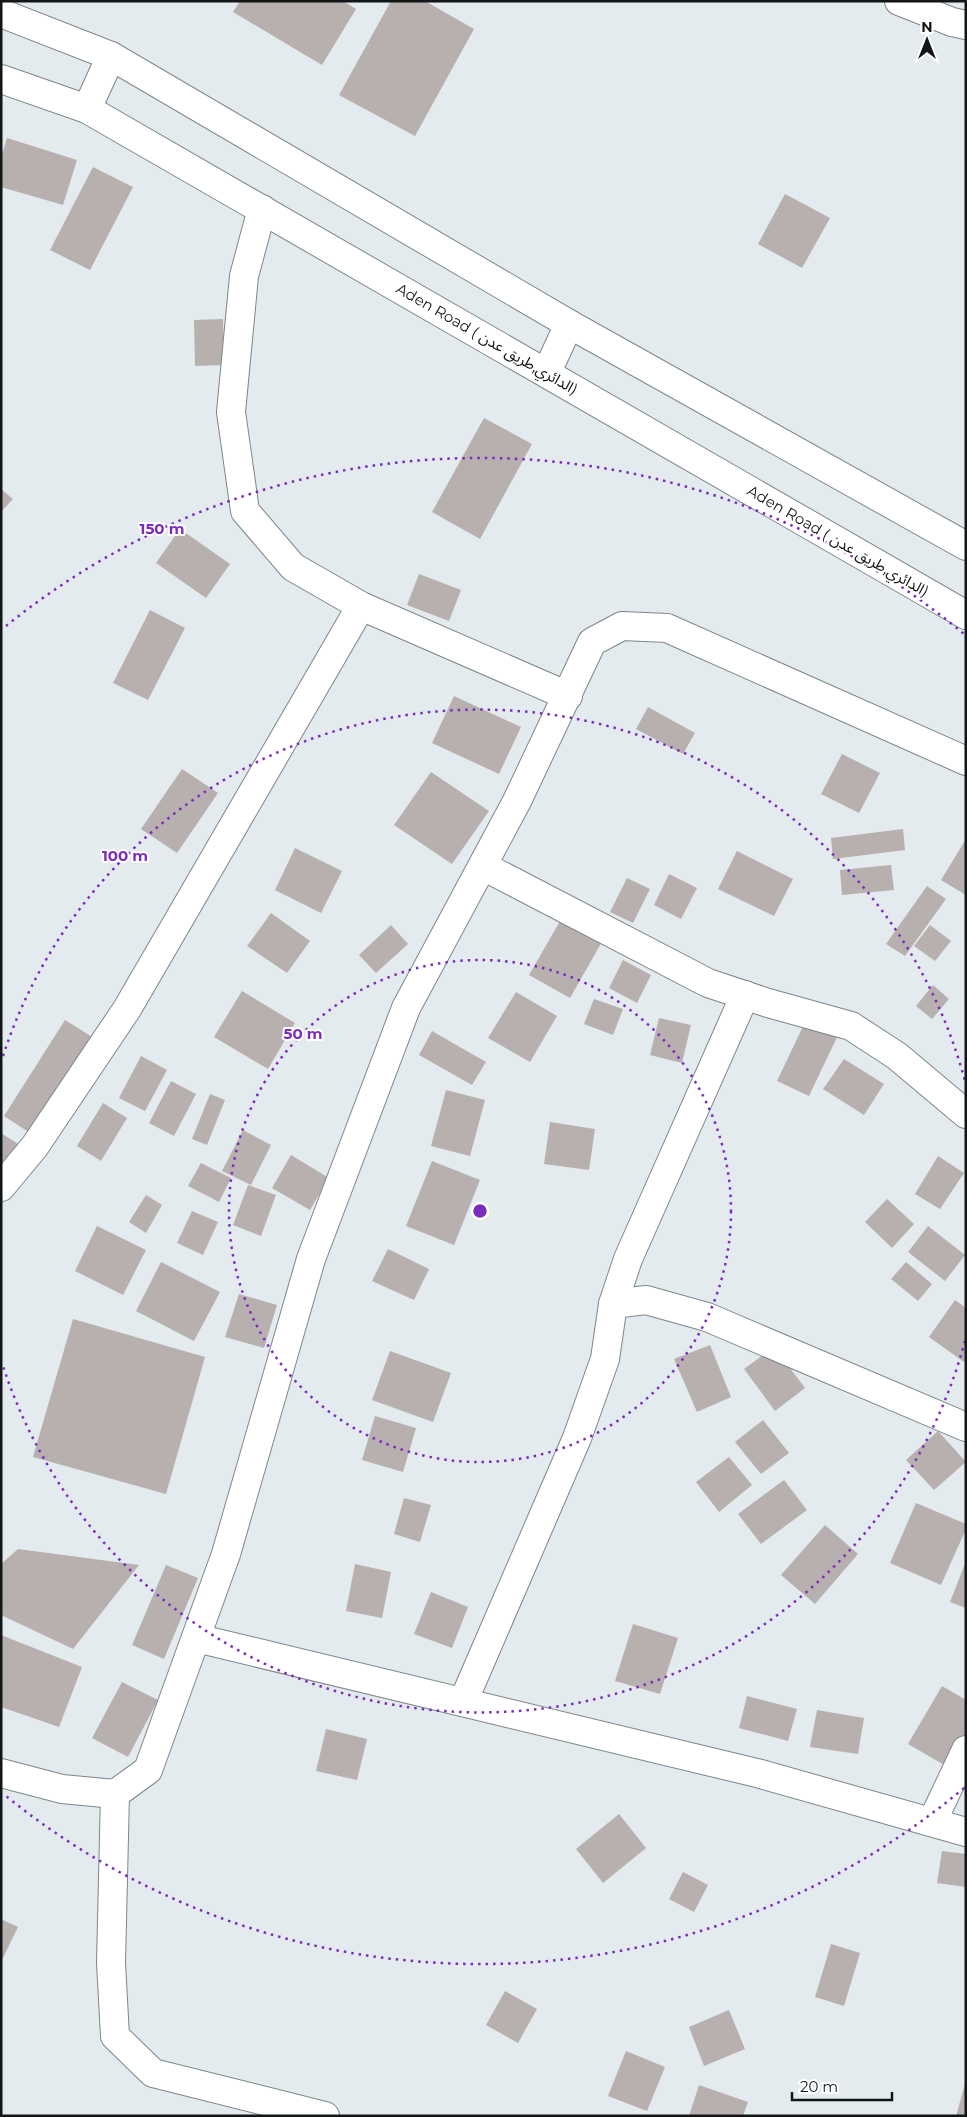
<svg xmlns="http://www.w3.org/2000/svg" width="967" height="2117" font-family="Montserrat,'Noto Sans Arabic',sans-serif">
<rect width="100%" height="100%" fill="#e3ebef"/>
<g fill="#b8afaf">
<polygon points="240,1 343,1 356,9 322,65 233,12"/>
<polygon points="391,1 425,1 474,29 415,136 339,95"/>
<polygon points="7,138 77,160 63,205 1,187 1,158"/>
<polygon points="93,167 133,187 90,270 50,250"/>
<polygon points="785,194 830,218 802,268 758,244"/>
<polygon points="223,319 224,365 195,366 194,320"/>
<polygon points="484,418 532,444 480,539 432,512"/>
<polygon points="1,489 13,499 1,512"/>
<polygon points="180,529 230,564 206,598 156,563"/>
<polygon points="419,574 461,590 449,621 407,605"/>
<polygon points="150,610 185,628 148,700 113,683"/>
<polygon points="454,696 521,727 499,774 432,743"/>
<polygon points="648,707 695,733 683,754 636,729"/>
<polygon points="842,754 880,773 859,813 821,794"/>
<polygon points="182,769 218,793 177,853 141,829"/>
<polygon points="431,772 489,811 452,864 394,825"/>
<polygon points="903,829 905,850 833,859 831,838"/>
<polygon points="966,839 966,895 941,880"/>
<polygon points="295,848 342,871 321,913 275,890"/>
<polygon points="737,851 793,879 774,916 718,889"/>
<polygon points="891,865 894,890 842,895 840,870"/>
<polygon points="669,874 697,888 681,919 654,905"/>
<polygon points="627,878 650,889 633,923 610,912"/>
<polygon points="927,886 946,899 905,956 886,944"/>
<polygon points="271,913 310,941 287,973 247,946"/>
<polygon points="563,916 603,940 570,998 529,975"/>
<polygon points="391,925 408,944 376,973 359,955"/>
<polygon points="930,925 951,941 935,961 914,946"/>
<polygon points="623,960 651,975 637,1003 609,988"/>
<polygon points="933,985 949,999 932,1019 916,1006"/>
<polygon points="242,991 295,1023 268,1069 214,1037"/>
<polygon points="516,992 557,1016 530,1062 488,1038"/>
<polygon points="594,999 623,1009 613,1035 584,1024"/>
<polygon points="808,1016 840,1031 809,1096 777,1081"/>
<polygon points="659,1018 691,1025 682,1063 650,1055"/>
<polygon points="65,1020 94,1038 33,1135 4,1116"/>
<polygon points="432,1031 486,1062 472,1085 419,1055"/>
<polygon points="141,1056 167,1070 145,1111 119,1098"/>
<polygon points="844,1059 884,1084 864,1115 823,1089"/>
<polygon points="171,1081 196,1094 174,1136 149,1123"/>
<polygon points="446,1090 485,1100 470,1156 431,1146"/>
<polygon points="210,1094 225,1100 207,1145 192,1139"/>
<polygon points="103,1103 127,1118 101,1161 77,1146"/>
<polygon points="550,1122 595,1129 589,1170 544,1164"/>
<polygon points="243,1130 271,1145 251,1185 222,1171"/>
<polygon points="1,1133 18,1144 1,1170"/>
<polygon points="291,1155 329,1178 310,1210 272,1188"/>
<polygon points="938,1156 964,1173 940,1209 915,1194"/>
<polygon points="432,1161 480,1180 454,1245 406,1226"/>
<polygon points="201,1163 231,1178 219,1202 188,1186"/>
<polygon points="248,1185 276,1195 261,1236 233,1225"/>
<polygon points="146,1195 162,1205 146,1233 129,1222"/>
<polygon points="887,1199 914,1224 892,1248 865,1222"/>
<polygon points="192,1211 218,1222 203,1255 177,1243"/>
<polygon points="97,1226 146,1250 123,1295 75,1271"/>
<polygon points="928,1226 965,1255 945,1281 908,1252"/>
<polygon points="388,1249 429,1269 414,1300 372,1281"/>
<polygon points="161,1262 220,1292 194,1341 136,1311"/>
<polygon points="906,1262 932,1284 918,1301 891,1279"/>
<polygon points="239,1294 277,1305 264,1348 225,1337"/>
<polygon points="955,1300 966,1308 966,1359 964,1362 929,1337"/>
<polygon points="73,1319 205,1357 166,1494 33,1457"/>
<polygon points="710,1345 731,1397 697,1412 674,1359"/>
<polygon points="774,1347 805,1388 775,1411 744,1369"/>
<polygon points="390,1351 451,1373 433,1422 372,1400"/>
<polygon points="375,1416 416,1428 403,1472 362,1460"/>
<polygon points="763,1420 789,1453 761,1474 735,1442"/>
<polygon points="938,1431 966,1462 934,1490 906,1460"/>
<polygon points="729,1457 752,1485 719,1512 696,1482"/>
<polygon points="784,1480 807,1510 761,1544 738,1514"/>
<polygon points="404,1498 431,1505 420,1542 394,1534"/>
<polygon points="916,1503 966,1524 966,1529 941,1585 890,1563"/>
<polygon points="825,1525 858,1554 815,1604 781,1575"/>
<polygon points="18,1549 139,1565 73,1649 1,1615 1,1564"/>
<polygon points="966,1561 966,1608 950,1602"/>
<polygon points="355,1564 391,1572 382,1618 346,1611"/>
<polygon points="166,1565 198,1578 164,1659 132,1645"/>
<polygon points="431,1592 468,1607 452,1648 414,1634"/>
<polygon points="633,1624 678,1638 660,1694 615,1681"/>
<polygon points="1,1635 82,1667 59,1727 1,1707"/>
<polygon points="122,1682 158,1700 128,1757 92,1738"/>
<polygon points="942,1686 966,1700 966,1732 946,1766 908,1744"/>
<polygon points="747,1696 797,1709 788,1741 739,1728"/>
<polygon points="817,1710 864,1718 858,1754 810,1747"/>
<polygon points="326,1729 367,1739 357,1780 316,1771"/>
<polygon points="619,1814 646,1848 603,1883 576,1849"/>
<polygon points="942,1851 966,1854 966,1887 937,1883"/>
<polygon points="683,1872 708,1885 694,1912 669,1899"/>
<polygon points="1,1919 18,1927 1,1962"/>
<polygon points="831,1944 860,1953 844,2006 815,1997"/>
<polygon points="505,1991 537,2009 518,2043 486,2025"/>
<polygon points="729,2010 745,2049 704,2066 689,2027"/>
<polygon points="626,2051 665,2067 647,2111 608,2096"/>
<polygon points="965,2084 966,2116 956,2116"/>
<polygon points="699,2085 748,2102 743,2116 689,2116"/>
</g>
<g fill="none" stroke-linecap="round" stroke-linejoin="round">
<defs>
<g id="street">
<polyline points="899,1 952,22 966,25"/>
<polyline points="262,209 244,276 231,412 245,511 293,567 361,606 568,696"/>
<polyline points="483,866 708,983 768,1003 851,1026 897,1056 966,1114"/>
<polyline points="1,1187 35,1146 127,1009 361,606"/>
<polyline points="613,1304 646,1300 707,1317 966,1427"/>
<polyline points="196,1638 757,1773 966,1832"/>
<polyline points="463,1702 577,1438 605,1359 613,1304 628,1259 745,995"/>
<polyline points="1,1773 62,1789 115,1794 148,1770 226,1554 311,1259 406,1008 517,801 592,642 622,626 667,628 966,761"/>
<polyline points="115,1794 111,1963 115,2036 153,2073 325,2116"/>
<polyline points="932,1822 966,1750"/>
</g>
<g id="highway">
<polyline points="1,13 111,56 569,324 966,546"/>
<polyline points="1,79 87,109 966,615"/>
<polyline points="87,109 111,56"/>
<polyline points="547,372 569,324"/>
</g>
</defs>
<use href="#street" stroke="#7e868a" stroke-width="30"/>
<use href="#highway" stroke="#7e868a" stroke-width="30"/>
<use href="#street" stroke="#fff" stroke-width="28"/>
<use href="#highway" stroke="#fff" stroke-width="28"/>
</g>
<g fill="none" stroke="#7b2cbf" stroke-width="2.5" stroke-dasharray="2.5 5">
<circle cx="480" cy="1211" r="251"/>
<path d="M965 1341A502 502 0 0 1 3 1366M3 1056A502 502 0 0 1 965 1081"/>
<path d="M964 1788A753 753 0 0 1 6 1796M6 626A753 753 0 0 1 964 634"/>
</g>
<g text-anchor="middle" stroke-width="4" stroke-linejoin="round" paint-order="stroke">
<g font-size="15" fill="#131617" stroke="#fff">
<text transform="translate(487 339) rotate(30)" y="5">Aden Road ( الدائري,طريق عدن)</text>
<text transform="translate(838 541) rotate(30)" y="5">Aden Road ( الدائري,طريق عدن)</text>
</g>
</g>
<circle cx="480" cy="1211" r="8" fill="#7b2cbf" stroke="#fff" stroke-width="2.5"/>
<g font-size="15" text-anchor="middle" font-weight="bold" fill="#7b2cbf" stroke="#fff" stroke-width="4" stroke-linejoin="round" paint-order="stroke">
<text x="162" y="534">150 m</text>
<text x="125" y="861">100 m</text>
<text x="303" y="1039">50 m</text>
</g>
<rect width="967" height="2117" fill="none" stroke="#131617" stroke-width="5"/>
<g transform="translate(927 40)" stroke="#ffffff" stroke-width="4" paint-order="stroke">
<path d="M0-4L9 19L0 12L-9 19Z" fill="#131617"/>
<text y="-8" font-size="14" font-weight="bold" text-anchor="middle" fill="#131617">N</text>
</g>
<path d="M792 2092v8h100v-8" fill="none" stroke="#131617" stroke-width="2.5"/>
<text x="800" y="2092" font-size="15" fill="#131617" stroke="#ffffff" stroke-width="4" paint-order="stroke">20 m</text>
</svg>
